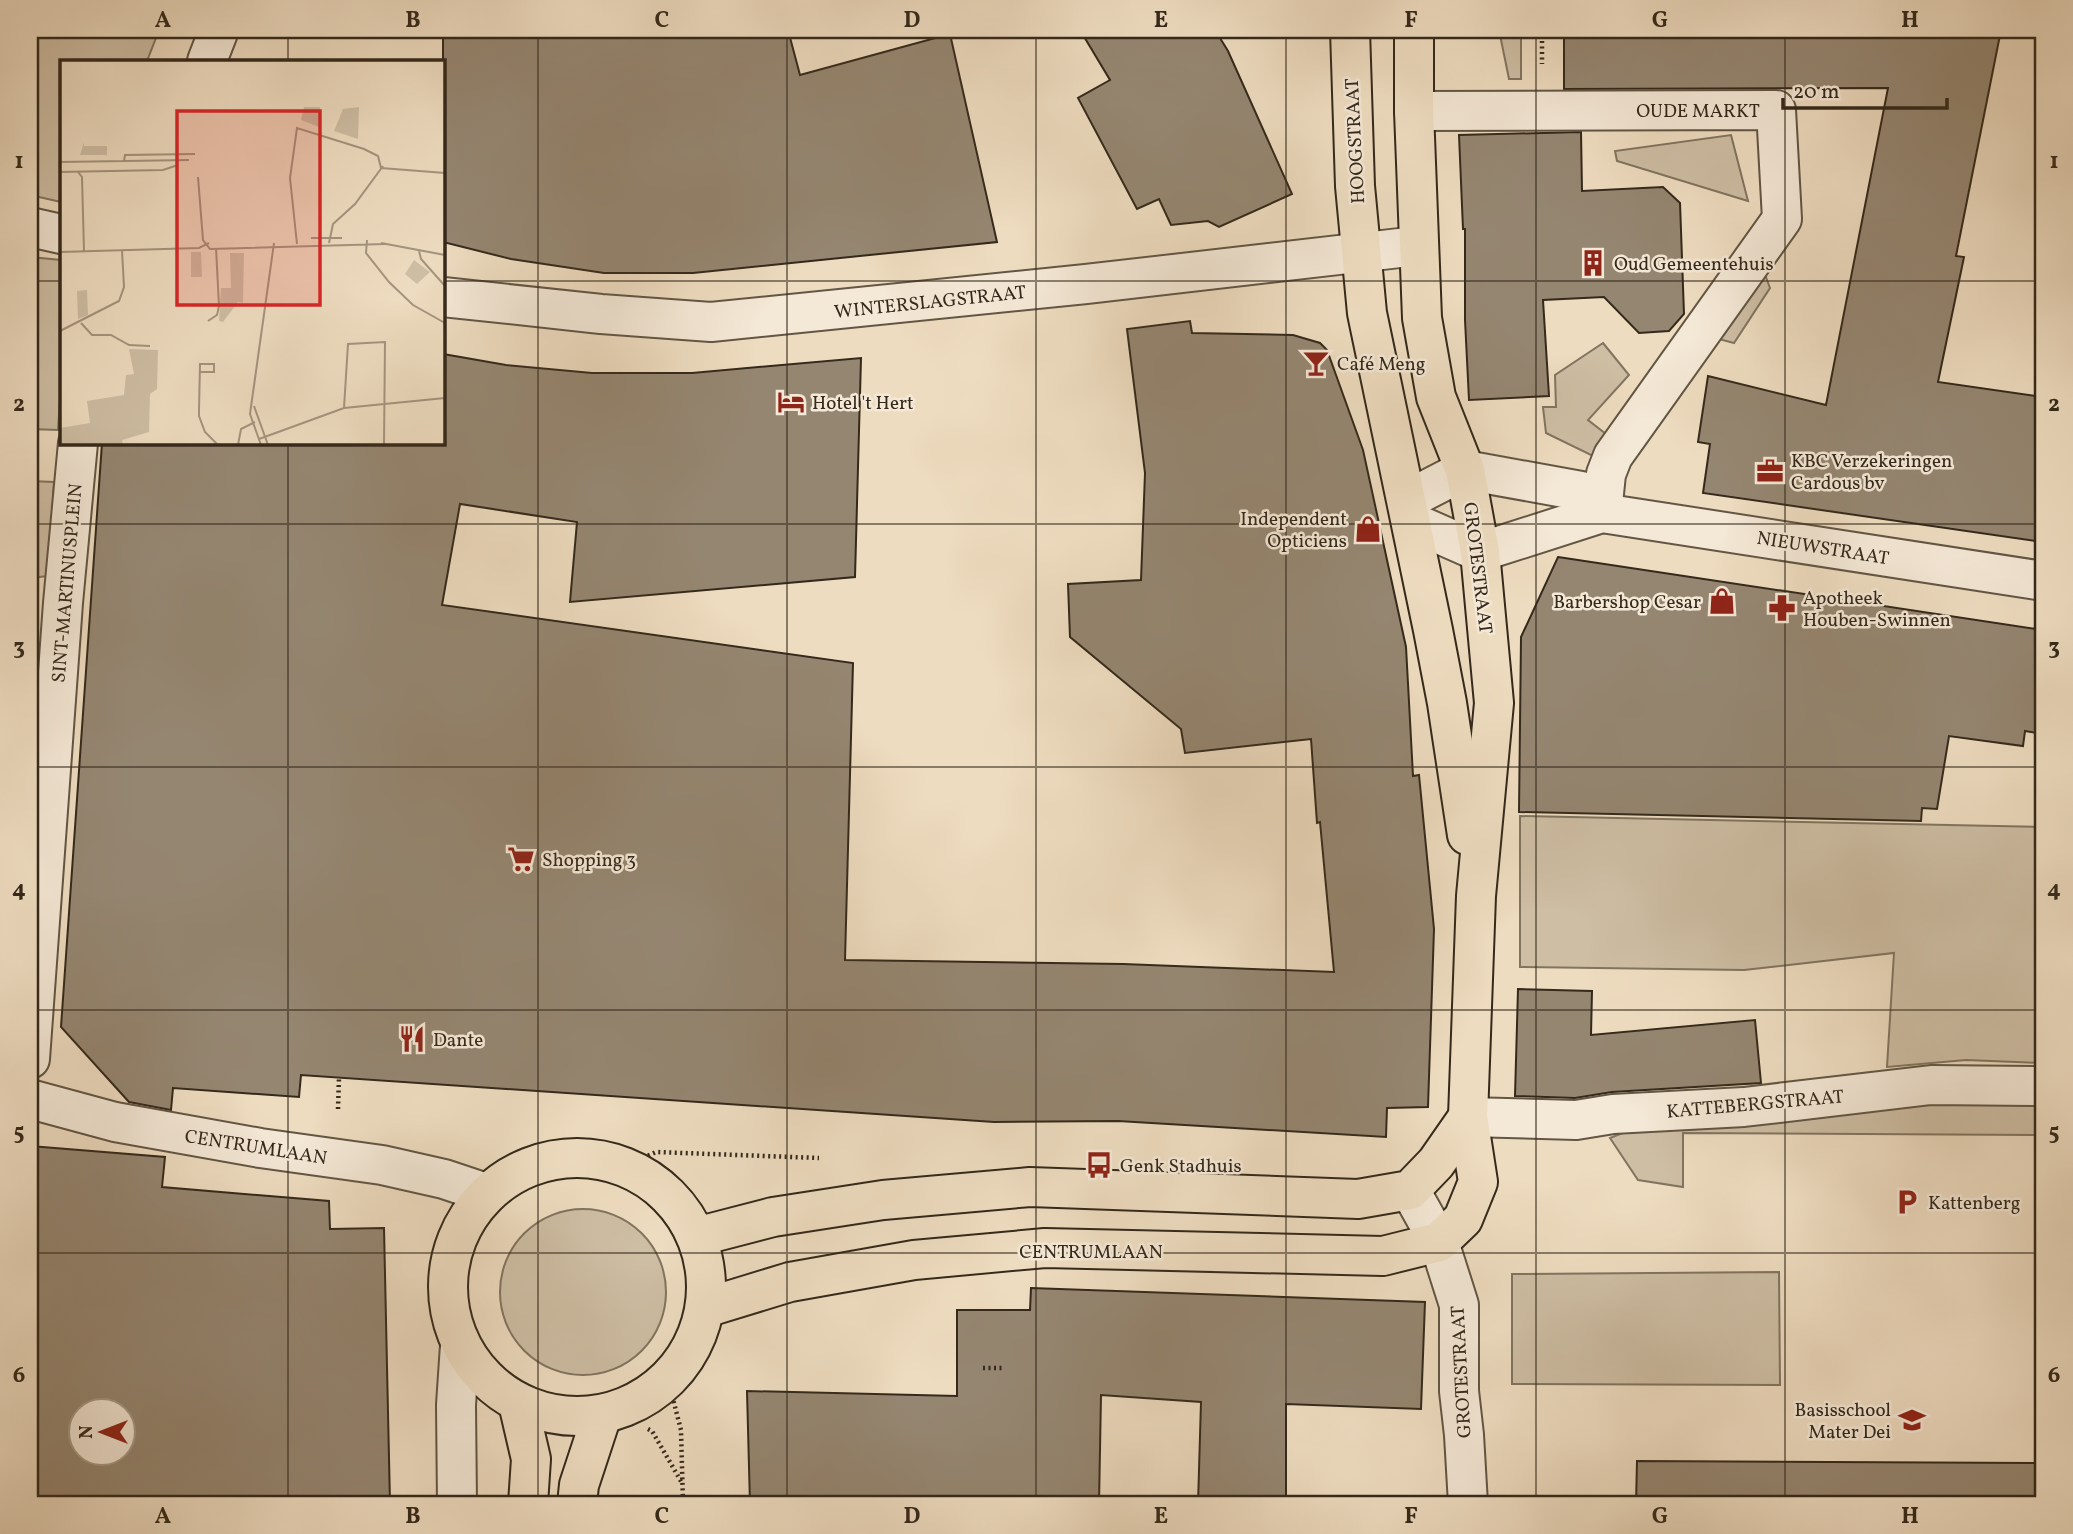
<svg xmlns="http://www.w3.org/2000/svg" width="2073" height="1534" font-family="Vollkorn,serif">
<rect width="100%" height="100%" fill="#eedcc0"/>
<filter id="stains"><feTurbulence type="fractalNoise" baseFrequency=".00286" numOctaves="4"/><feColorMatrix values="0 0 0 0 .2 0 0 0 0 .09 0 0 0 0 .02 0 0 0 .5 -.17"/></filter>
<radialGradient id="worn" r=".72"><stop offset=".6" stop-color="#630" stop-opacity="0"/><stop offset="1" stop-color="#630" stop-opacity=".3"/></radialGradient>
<g fill="#cebea4" stroke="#817460" stroke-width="2">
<polygon points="30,30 159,30 147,61 61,61 61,202 30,195"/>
<polygon points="1499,30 1521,30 1521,79 1509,79"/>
<polygon points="1731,135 1748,201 1617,161 1615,151"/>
<polygon points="30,257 61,260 61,385 58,430 30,429"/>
<polygon points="1763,269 1770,288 1734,343 1715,338"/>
<polygon points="1603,343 1629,375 1588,420 1606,434 1593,456 1546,433 1543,407 1556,407 1555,375"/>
<polygon points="30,481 54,482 48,576 30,578"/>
<polygon points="1520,816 2043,827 2043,864 2041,881 2043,883 2043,1063 1966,1060 1887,1067 1894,953 1744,970 1520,967"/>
<polygon points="1953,1098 2043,1101 2043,1135 1683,1133 1683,1187 1638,1180 1610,1138 1630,1130"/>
<circle cx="583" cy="1292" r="83"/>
<polygon points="1779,1272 1780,1385 1512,1384 1512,1274"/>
</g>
<g fill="#958671" stroke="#34291b" stroke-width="2" fill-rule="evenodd">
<polygon points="443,30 788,30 800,75 950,34 997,242 693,273 604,273 511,259 443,242"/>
<polygon points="1080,30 1215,30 1228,51 1292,194 1219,227 1208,221 1171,225 1159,199 1137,209 1078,98 1110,80"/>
<polygon points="1564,30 2001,30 1956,256 1964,257 1938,382 2043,397 2043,542 1703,493 1710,444 1698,442 1708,376 1826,405 1888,88 1564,89"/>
<polygon points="1581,132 1582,191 1663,187 1680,203 1684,314 1669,331 1639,333 1604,297 1543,300 1549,396 1469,400 1465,320 1465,229 1463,229 1459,135"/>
<polygon points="1190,321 1192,333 1293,335 1320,343 1327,350 1363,450 1406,647 1413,776 1419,775 1434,929 1428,1107 1387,1108 1386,1137 1118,1121 994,1122 301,1075 299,1097 173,1088 171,1110 129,1102 61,1027 102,443 443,443 443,354 506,365 592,373 692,373 861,358 855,577 570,602 577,522 460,504 442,605 853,663 845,960 1123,964 1334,972 1320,822 1317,823 1311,739 1185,753 1181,729 1070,637 1068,584 1141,580 1145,473 1127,329"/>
<polygon points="1558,557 2043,630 2043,734 2025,731 2023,746 1949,736 1937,809 1922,808 1921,821 1519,812 1521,637"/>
<polygon points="1518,989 1592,991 1591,1035 1755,1020 1761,1083 1612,1092 1575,1098 1515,1096"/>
<path d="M30 1146 165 1157 162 1187 329 1201 330 1229 384 1228 390 1504H30ZM80 1411H122V1453H80Z"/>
<polygon points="1031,1288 1425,1302 1421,1409 1286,1404 1286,1504 1198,1504 1201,1402 1101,1395 1099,1504 750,1504 747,1391 957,1396 957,1310 1030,1310"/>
<polygon points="1637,1461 2043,1463 2043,1504 1636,1504"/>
</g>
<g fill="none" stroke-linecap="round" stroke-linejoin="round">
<defs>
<g id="minor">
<polyline points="207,61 219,30"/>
<polyline points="1414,111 1776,110 1782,219 1613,456 1606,474 1602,513"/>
<polyline points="30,227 61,234"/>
<polyline points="443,297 601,314 711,322 1086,284 1417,246"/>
<polyline points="1407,500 1465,470 1581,491 1602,513"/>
<polyline points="1412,522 1480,552 1602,513 2043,581"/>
<polyline points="30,1059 63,603 78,443"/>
<polyline points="30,1099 115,1122 260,1148 382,1165 444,1179 483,1192"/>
<polyline points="1468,1117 1576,1120 1613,1114 1744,1107 1931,1085 2043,1086"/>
<polyline points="1410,1190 1439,1242 1459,1305 1459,1391 1464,1435 1468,1504"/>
<polyline points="457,1504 456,1405 460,1345"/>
</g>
<g id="major">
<polyline points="1350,30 1355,186 1367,313 1433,630 1447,703 1467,835"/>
<circle cx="577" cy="1287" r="129"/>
<polyline points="696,1237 773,1217 883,1200 1030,1187 1358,1199 1410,1190 1436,1163 1468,1117"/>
<polyline points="705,1308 790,1282 914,1260 1045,1248 1383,1256 1439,1242 1463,1219 1478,1182 1468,1117 1476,896 1494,703 1480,552 1465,470 1436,397 1422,318 1414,111 1414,30"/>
<polyline points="518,1403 531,1459 528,1504"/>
<polyline points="577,1504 579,1485 602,1415"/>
</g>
</defs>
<use href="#minor" stroke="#625644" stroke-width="42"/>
<use href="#major" stroke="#34291b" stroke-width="42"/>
<g stroke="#34291b" stroke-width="4.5" stroke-dasharray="2 3.5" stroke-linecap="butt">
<polyline points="1542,30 1542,64"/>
<polyline points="338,1109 339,1077"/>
<polyline points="623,1167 656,1152 819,1158"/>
<polyline points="682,1362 697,1356"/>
<polyline points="983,1368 1002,1368"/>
<polyline points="668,1380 681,1430 683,1504"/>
<polyline points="648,1429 652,1431 682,1483"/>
</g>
<use href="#minor" stroke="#f4e8d6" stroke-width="38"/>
<use href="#major" stroke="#eedcc0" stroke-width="38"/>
</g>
<path fill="none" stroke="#34291b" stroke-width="2" stroke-opacity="0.55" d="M288 30V61M538 30V1504M787 30V1504M1036 30V1504M1286 30V1504M1536 30V1504M1785 30V1504M30 281H61M443 281H2043M288 443V1504M30 524H2043M30 767H2043M30 1010H2043M30 1253H2043"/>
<defs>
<symbol id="building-bare" viewBox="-9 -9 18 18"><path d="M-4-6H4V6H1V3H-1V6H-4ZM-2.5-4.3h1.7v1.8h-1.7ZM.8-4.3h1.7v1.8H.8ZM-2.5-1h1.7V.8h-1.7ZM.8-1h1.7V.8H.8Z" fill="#8f2418" stroke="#f4e8d6" stroke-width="2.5" paint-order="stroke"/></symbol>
<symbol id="bar-bare" viewBox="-9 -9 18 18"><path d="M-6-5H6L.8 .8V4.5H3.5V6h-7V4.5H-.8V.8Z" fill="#8f2418" stroke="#f4e8d6" stroke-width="2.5" paint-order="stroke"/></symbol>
<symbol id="hotel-bare" viewBox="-9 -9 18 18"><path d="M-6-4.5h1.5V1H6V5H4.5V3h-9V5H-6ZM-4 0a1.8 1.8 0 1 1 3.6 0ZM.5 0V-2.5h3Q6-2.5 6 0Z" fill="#8f2418" stroke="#f4e8d6" stroke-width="2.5" paint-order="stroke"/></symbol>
<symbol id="office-bare" viewBox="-9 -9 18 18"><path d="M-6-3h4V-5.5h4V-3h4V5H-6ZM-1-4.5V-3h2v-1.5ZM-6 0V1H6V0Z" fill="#8f2418" stroke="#f4e8d6" stroke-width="2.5" paint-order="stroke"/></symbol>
<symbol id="shop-bare" viewBox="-9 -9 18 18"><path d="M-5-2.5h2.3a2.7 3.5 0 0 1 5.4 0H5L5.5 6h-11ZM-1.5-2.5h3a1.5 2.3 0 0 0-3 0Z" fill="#8f2418" stroke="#f4e8d6" stroke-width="2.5" paint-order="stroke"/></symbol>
<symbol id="pharmacy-bare" viewBox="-9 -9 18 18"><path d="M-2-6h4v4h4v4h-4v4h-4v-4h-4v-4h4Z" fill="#8f2418" stroke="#f4e8d6" stroke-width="2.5" paint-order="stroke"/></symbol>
<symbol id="supermarket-bare" viewBox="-9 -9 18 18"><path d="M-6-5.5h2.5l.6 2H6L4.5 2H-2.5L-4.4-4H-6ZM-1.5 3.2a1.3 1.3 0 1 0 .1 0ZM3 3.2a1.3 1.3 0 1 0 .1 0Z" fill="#8f2418" stroke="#f4e8d6" stroke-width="2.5" paint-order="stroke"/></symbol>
<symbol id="restaurant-bare" viewBox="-9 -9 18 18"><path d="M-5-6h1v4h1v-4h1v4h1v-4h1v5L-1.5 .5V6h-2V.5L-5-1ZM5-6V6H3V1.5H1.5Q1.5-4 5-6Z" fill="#8f2418" stroke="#f4e8d6" stroke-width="2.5" paint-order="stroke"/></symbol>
<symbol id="bus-bare" viewBox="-9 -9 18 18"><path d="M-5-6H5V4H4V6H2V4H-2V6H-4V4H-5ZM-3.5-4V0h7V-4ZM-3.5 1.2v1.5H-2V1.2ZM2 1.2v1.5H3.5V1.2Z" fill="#8f2418" stroke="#f4e8d6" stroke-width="2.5" paint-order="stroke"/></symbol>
<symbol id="parking-bare" viewBox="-9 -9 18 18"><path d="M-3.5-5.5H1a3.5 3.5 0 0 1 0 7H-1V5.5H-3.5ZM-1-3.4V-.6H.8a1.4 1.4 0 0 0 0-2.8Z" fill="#8f2418" stroke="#f4e8d6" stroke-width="2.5" paint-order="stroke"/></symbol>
<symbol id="school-bare" viewBox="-9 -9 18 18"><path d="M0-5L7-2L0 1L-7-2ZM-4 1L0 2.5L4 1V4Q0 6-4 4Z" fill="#8f2418" stroke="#f4e8d6" stroke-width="2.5" paint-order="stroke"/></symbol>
</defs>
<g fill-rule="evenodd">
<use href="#building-bare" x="1574" y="244" width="38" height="38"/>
<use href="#bar-bare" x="1297" y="344" width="38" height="38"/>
<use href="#hotel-bare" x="772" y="383" width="38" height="38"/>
<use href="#office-bare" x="1751" y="452" width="38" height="38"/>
<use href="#shop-bare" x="1349" y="510" width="38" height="38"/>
<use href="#shop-bare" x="1703" y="582" width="38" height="38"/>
<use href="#pharmacy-bare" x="1763" y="589" width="38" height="38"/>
<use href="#supermarket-bare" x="502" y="840" width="38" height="38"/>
<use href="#restaurant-bare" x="393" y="1020" width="38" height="38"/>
<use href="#bus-bare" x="1080" y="1146" width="38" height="38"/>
<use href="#parking-bare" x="1888" y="1183" width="38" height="38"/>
<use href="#school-bare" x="1893" y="1401" width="38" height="38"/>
</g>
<g text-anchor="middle" stroke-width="5" stroke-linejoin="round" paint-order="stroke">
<g font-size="19" fill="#34291b" stroke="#f4e8d6">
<text x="1698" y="117">OUDE MARKT</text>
<text transform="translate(1354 141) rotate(-93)" y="7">HOOGSTRAAT</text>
<text transform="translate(930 301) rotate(-6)" y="7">WINTERSLAGSTRAAT</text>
<text transform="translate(1823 547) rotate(9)" y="7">NIEUWSTRAAT</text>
<text transform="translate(1479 568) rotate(83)" y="7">GROTESTRAAT</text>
<text transform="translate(66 583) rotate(-85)" y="7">SINT-MARTINUSPLEIN</text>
<text transform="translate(1755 1103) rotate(-5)" y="7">KATTEBERGSTRAAT</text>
<text transform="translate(256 1146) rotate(9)" y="7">CENTRUMLAAN</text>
<text x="1091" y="1258">CENTRUMLAAN</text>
<text transform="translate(1460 1372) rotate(-93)" y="7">GROTESTRAAT</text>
</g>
<g font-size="19" fill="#34291b" stroke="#f4e8d6" text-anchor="start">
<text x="1614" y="270">Oud Gemeentehuis</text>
<text x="1337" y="370">Café Meng</text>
<text x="812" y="409">Hotel 't Hert</text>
<text x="1791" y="467">KBC Verzekeringen<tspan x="1791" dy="22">Cardous bv</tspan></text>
<text x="1347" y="525" text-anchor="end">Independent<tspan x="1347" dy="22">Opticiens</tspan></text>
<text x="1803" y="604">Apotheek<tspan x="1803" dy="22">Houben-Swinnen</tspan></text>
<text x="1701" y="608" text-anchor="end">Barbershop Cesar</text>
<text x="542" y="866">Shopping 3</text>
<text x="433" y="1046">Dante</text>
<text x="1120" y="1172">Genk Stadhuis</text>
<text x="1928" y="1209">Kattenberg</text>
<text x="1891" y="1416" text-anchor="end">Basisschool<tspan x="1891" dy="22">Mater Dei</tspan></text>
</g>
</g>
<g transform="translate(60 60)">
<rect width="385" height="385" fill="#eedcc0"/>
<path d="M244 47H260L259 67 241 60ZM299 47 298 79 274 71 283 49ZM24 82V86H47V95H20ZM131 192H141L142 217H131ZM170 193H184L183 243 178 242 163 262 159 261 161 228H171ZM354 200 370 212 357 224 345 214ZM27 230 28 255 18 259 17 231ZM69 289 98 290 97 329 90 334 89 372 62 380 63 385H0V368L30 363 27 341 64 335 66 315 74 314Z" fill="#cebea4"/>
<path fill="none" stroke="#a4947e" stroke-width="2" d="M64 101 65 95 135 94M0 102 129 100M321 108 385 113M0 112 103 110 118 105M18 112 22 117 24 191M138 117 143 180 150 189 325 184M251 178H282M307 180 306 193 329 222 353 245 385 263M269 183 273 164 295 144 323 106M321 183 385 195M237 184 230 118 237 68 304 89 318 96 321 108M359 191 361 199 385 226M0 192 139 188 149 183M148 261 157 255 159 246 156 188M21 263 32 275H51L69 285 90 286M0 271 59 241 64 227 62 190M140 312H154V304H140L139 350V356L145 372 158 385M194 346 208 385M284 348 288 284 325 282 324 385M199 379 284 348 385 338M178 385 181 369 195 362M201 385 190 354 214 183"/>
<path fill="#d62828" fill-opacity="0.15" stroke="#d62828" stroke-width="3.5" d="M117 51H260V245H117Z"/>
<rect width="385" height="385" fill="none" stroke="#34291b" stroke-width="3.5"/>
</g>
<rect width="2073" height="1534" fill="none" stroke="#eedcc0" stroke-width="77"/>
<g transform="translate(102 1432) rotate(270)"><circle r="33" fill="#f4e8d6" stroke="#a79c8b" stroke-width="2"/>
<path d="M0-5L12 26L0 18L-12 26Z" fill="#8f2418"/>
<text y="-10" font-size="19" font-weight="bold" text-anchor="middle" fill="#34291b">N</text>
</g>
<path d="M1783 98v10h164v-10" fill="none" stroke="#34291b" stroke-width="3.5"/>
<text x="1793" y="98" font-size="21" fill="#34291b" stroke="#f4e8d6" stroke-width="5" paint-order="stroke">20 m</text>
<rect x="38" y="38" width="1997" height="1458" fill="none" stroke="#34291b" stroke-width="2.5"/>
<g font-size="23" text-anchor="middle" font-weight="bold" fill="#34291b">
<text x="163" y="27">A</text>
<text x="413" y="27">B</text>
<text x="662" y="27">C</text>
<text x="912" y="27">D</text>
<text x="1161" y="27">E</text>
<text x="1411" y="27">F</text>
<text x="1660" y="27">G</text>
<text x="1910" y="27">H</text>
<text x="19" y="168">1</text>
<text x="2054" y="168">1</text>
<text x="19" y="411">2</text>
<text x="2054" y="411">2</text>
<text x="19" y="654">3</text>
<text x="2054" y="654">3</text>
<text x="19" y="896">4</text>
<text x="2054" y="896">4</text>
<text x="19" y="1139">5</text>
<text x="2054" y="1139">5</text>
<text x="19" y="1382">6</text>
<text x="2054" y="1382">6</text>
<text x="163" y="1523">A</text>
<text x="413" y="1523">B</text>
<text x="662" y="1523">C</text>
<text x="912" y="1523">D</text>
<text x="1161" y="1523">E</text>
<text x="1411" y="1523">F</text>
<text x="1660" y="1523">G</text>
<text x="1910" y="1523">H</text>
</g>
<rect width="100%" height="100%" filter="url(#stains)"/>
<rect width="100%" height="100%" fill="url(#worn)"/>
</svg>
